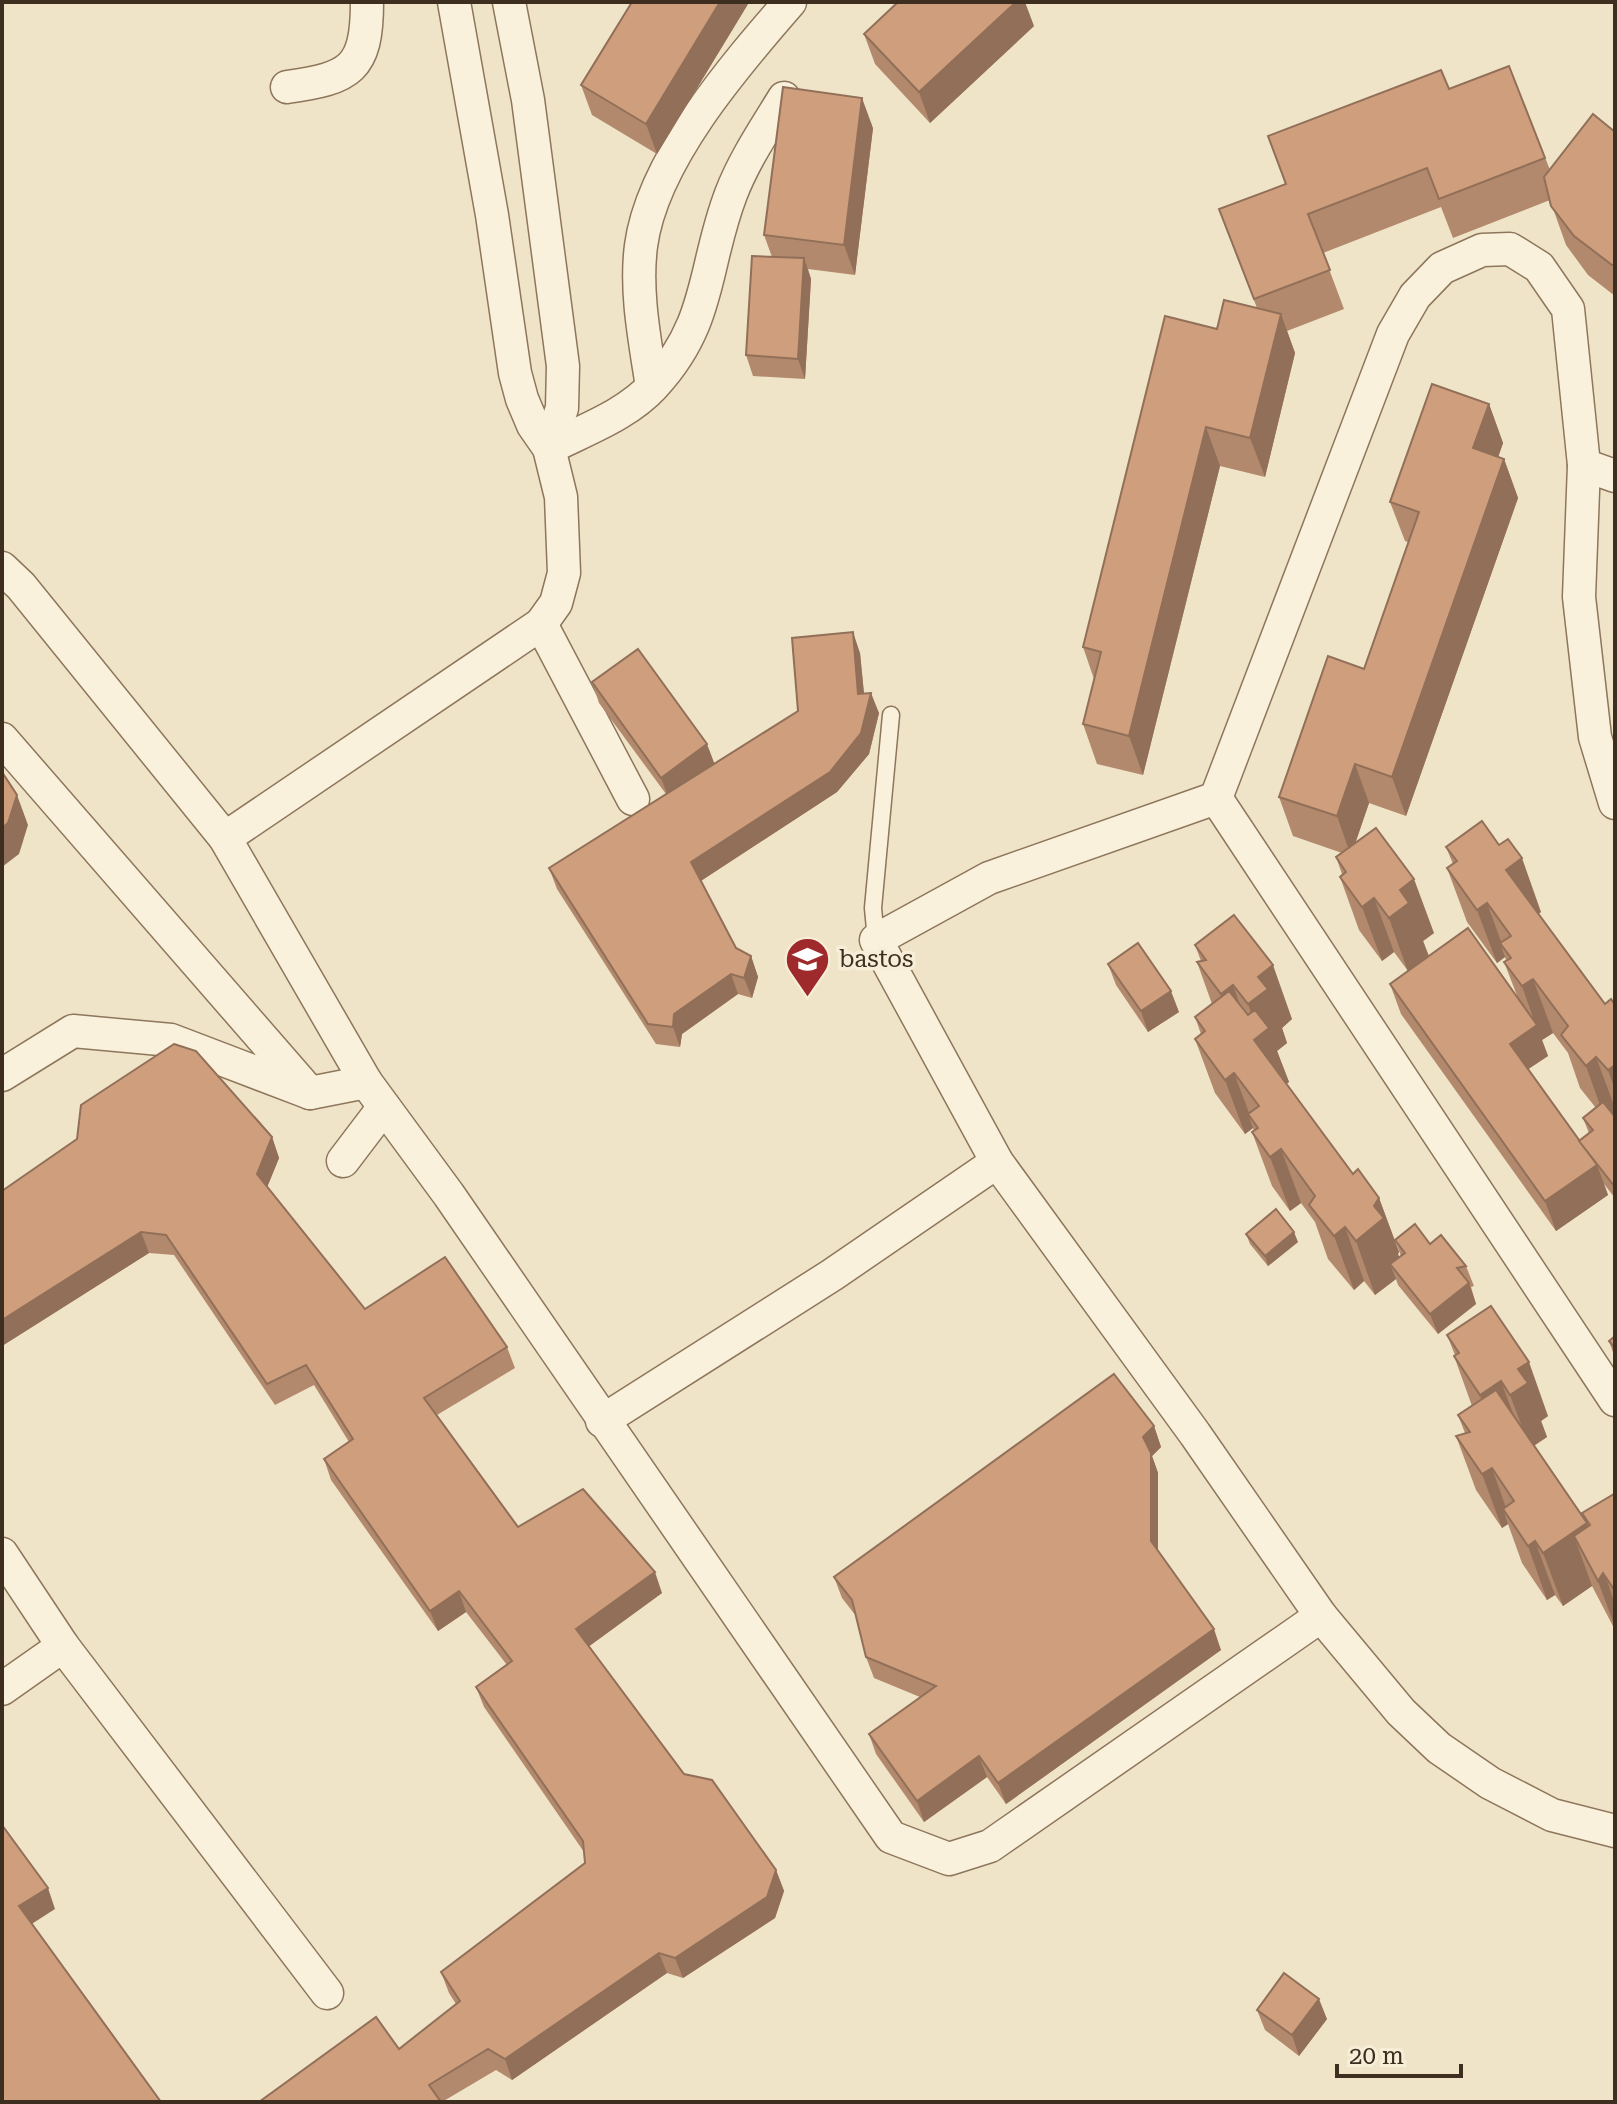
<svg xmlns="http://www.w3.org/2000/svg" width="1617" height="2104" font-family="'Roboto Serif',serif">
<rect width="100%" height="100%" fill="#f0e4c8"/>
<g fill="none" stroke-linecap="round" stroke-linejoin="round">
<defs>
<polyline id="lane" points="876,940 873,908 891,715"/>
<g id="street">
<polyline points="509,2 528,100 563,366 562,408 549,448"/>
<path d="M287 87C350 78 367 70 367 2"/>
<path d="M652 387C645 341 635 292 641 246 652 161 735 65 790 2"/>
<path d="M549 448C584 430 627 415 654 385 712 322 703 267 731 194 744 160 765 129 784 98"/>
<polyline points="1584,465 1615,476"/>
<polyline points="2,568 21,586 225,838 366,1082 449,1195 891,1837 949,1859 990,1846 1321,1616"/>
<polyline points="541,624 633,799"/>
<polyline points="2,739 310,1093"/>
<polyline points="1216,798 1615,1400"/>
<polyline points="1615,803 1595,737 1579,597 1584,465 1568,309 1539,267 1510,249 1482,250 1442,268 1415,296 1393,334 1216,798 989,878 876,940 997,1162 1195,1434 1321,1616 1401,1712 1439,1748 1490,1783 1552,1815 1615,1831"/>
<polyline points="225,838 541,624 556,603 564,573 561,497 549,448 533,425 522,399 515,373 492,215 454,2"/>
<polyline points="2,1075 73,1031 171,1040 310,1093 366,1082"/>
<polyline points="343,1161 384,1107"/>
<polyline points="602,1421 832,1275 997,1162"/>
<polyline points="2,1554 63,1646 327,1993"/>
<polyline points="2,1689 63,1646"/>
</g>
</defs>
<use href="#lane" stroke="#8d765c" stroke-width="19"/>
<use href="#street" stroke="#8d765c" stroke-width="35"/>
<use href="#lane" stroke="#faf1dc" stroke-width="16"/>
<use href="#street" stroke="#faf1dc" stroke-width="32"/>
</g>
<g fill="#b2896c" fill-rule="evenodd">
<polygon points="748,4 657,154 592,115 581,85"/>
<polygon points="1034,26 930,123 875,64 864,34"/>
<polygon points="1509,66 1550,170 1615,132 1615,296 1588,275 1566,245 1550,200 1453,238 1441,207 1323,253 1344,309 1287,331 1295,353 1265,477 1220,466 1143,775 1097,764 1083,724 1094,679 1083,647 1217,329 1257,308 1219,209 1285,184 1268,136 1449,89"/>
<polygon points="873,128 855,275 808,269 811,279 805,379 753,376 746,355 772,257 764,235"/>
<path d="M1489 404 1503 443 1498 457 1504 459 1518 498 1406 816 1369 803 1355 843 1434 933 1423 941 1429 956 1518 998 1504 962 1506 960 1505 957 1497 963 1467 922 1447 868 1453 864 1446 847 1541 912 1538 914 1605 1004 1615 1005V1111L1612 1114 1615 1117V1198L1604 1184 1608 1195 1556 1231 1401 1014 1390 984 1408 971 1394 952 1382 961 1359 930 1340 877 1342 874 1336 857 1342 853 1293 836 1279 797 1364 669 1408 542 1405 541 1390 502ZM1553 1033 1568 1053 1580 1088 1596 1108 1583 1118 1589 1133 1579 1141 1528 1069 1548 1056 1542 1040Z"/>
<polygon points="860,653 864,693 879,713 869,754 837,792 701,881 736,948 751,956 758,977 752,998 738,994 682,1034 680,1047 656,1044 557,889 549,868 666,794 599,703 592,682 714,764 798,711"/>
<polygon points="1195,945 1292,1019 1282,1028 1287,1043 1277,1051 1289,1082 1286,1084 1353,1174 1379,1198 1399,1252 1398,1254 1399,1257 1401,1256 1395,1240 1430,1244 1466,1266 1474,1286 1471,1287 1476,1304 1438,1334 1398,1285 1396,1279 1375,1295 1364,1281 1354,1290 1328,1259 1315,1222 1301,1203 1290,1211 1272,1186 1252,1132 1254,1131 1253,1128 1245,1134 1215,1093 1195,1039 1201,1034 1195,1017 1212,1004 1197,962 1201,961"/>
<polygon points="1108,964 1179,1012 1148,1032 1116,985"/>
<polygon points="272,1137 279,1158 267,1187 365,1309 507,1347 515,1368 437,1415 518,1527 662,1593 589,1646 684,1774 776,1870 784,1891 775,1918 683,1978 667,1973 512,2080 496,2070 442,2102 259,2102 399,2049 456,2004 449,1993 441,1972 585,1863 584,1852 484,1707 476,1687 507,1665 466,1612 438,1631 331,1480 324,1459 349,1442 314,1385 275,1405 174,1255 149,1253 2,1346 2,1191"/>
<polygon points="1246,1234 1298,1242 1268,1266 1250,1244"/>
<polygon points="1447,1335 1548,1416 1541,1421 1547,1437 1534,1446 1585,1520 1582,1513 1615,1495 1615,1630 1592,1586 1563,1606 1555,1595 1547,1600 1522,1563 1508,1524 1502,1528 1476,1490 1456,1436 1465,1433 1458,1415 1472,1406 1454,1356 1455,1355"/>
<polygon points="1615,1336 1615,1358 1609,1341"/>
<polygon points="1154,1426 1161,1447 1152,1456 1158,1473 1158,1552 1221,1650 1006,1804 987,1777 924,1822 876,1754 869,1734 920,1697 874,1678 866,1657 856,1616 842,1598 834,1577"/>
<polygon points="1257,2010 1327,2019 1299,2056 1265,2030"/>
</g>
<g fill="#916f58">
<polygon points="720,2 747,2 748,4 657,154 646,124"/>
<polygon points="1016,2 1025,2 1034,26 930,123 919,92"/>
<polygon points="862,98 873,128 855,275 844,245"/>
<polygon points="804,258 811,279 805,379 798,359"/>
<polygon points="1281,314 1295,353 1265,477 1250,438"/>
<polygon points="1489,404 1503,443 1488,487 1473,448"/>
<polygon points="1206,427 1220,466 1143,775 1129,736"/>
<polygon points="1504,459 1518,498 1406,816 1392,777"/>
<polygon points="853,632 860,653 866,715 858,694"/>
<polygon points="871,693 879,713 869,754 837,792 699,882 691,862"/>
<polygon points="707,744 715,765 669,799 661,778"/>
<polygon points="1355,764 1369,803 1351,856 1337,816"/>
<polygon points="17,795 28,825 19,854 2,867 2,828"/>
<polygon points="1522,858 1541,912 1525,924 1506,870"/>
<polygon points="1414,879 1434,933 1423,941 1429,957 1408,972 1389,918 1400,890"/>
<polygon points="1374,898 1394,952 1382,961 1362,907"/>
<polygon points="1487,903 1503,947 1500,943 1505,957 1497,963 1477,910"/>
<polygon points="751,956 758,977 752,998 744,978"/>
<polygon points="1273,965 1292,1019 1282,1028 1287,1043 1277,1051 1289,1082 1273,1094 1254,1040 1259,1036 1248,1004 1258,977"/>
<polygon points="731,974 738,994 682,1034 680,1047 673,1027 674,1014"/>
<polygon points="1533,979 1553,1033 1542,1040 1548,1056 1521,1074 1510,1044 1536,1026 1522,986"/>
<polygon points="1233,985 1252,1039 1241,1048 1221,994"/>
<polygon points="1171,991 1179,1012 1148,1032 1141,1011"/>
<polygon points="1596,1057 1615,1108 1615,1111 1605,1119 1586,1066"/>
<polygon points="1615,1065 1615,1090 1608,1070"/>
<polygon points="1234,1073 1251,1118 1248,1114 1253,1128 1245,1134 1225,1080"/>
<polygon points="272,1137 279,1158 264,1195 257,1174"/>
<polygon points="1281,1149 1301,1203 1290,1211 1270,1157"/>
<polygon points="1597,1165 1608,1195 1556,1231 1545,1201"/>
<polygon points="1379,1198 1399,1252 1398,1254 1404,1272 1390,1264 1396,1279 1375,1295 1356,1241 1374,1206"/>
<polygon points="1345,1227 1364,1281 1354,1290 1334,1236"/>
<polygon points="141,1232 149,1253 2,1346 2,1320"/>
<polygon points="1294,1232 1298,1242 1268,1266 1265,1256"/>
<polygon points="1469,1283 1476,1304 1438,1334 1430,1314"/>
<polygon points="1529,1362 1548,1416 1541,1421 1547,1437 1530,1448 1510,1395 1518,1369"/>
<polygon points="1501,1381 1521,1435 1499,1449 1480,1395"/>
<polygon points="1154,1426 1161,1447 1152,1456 1158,1473 1158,1562 1151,1541 1143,1437"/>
<polygon points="1492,1468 1511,1522 1503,1509 1508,1524 1502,1528 1482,1474"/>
<polygon points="1587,1523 1615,1604 1615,1627 1598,1581 1574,1536 1592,1586 1563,1606 1543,1553"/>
<polygon points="1535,1541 1555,1595 1547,1600 1528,1546"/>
<polygon points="655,1572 662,1593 584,1650 576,1629"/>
<polygon points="459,1591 466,1612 438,1631 430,1611"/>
<polygon points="1214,1629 1221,1650 1006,1804 998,1783"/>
<polygon points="979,1756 987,1777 924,1822 917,1801"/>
<polygon points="776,1870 784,1891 775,1918 683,1978 675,1958"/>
<polygon points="48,1888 55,1909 27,1927 19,1906"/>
<polygon points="659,1953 667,1973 512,2080 505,2059"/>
<polygon points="1319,1999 1327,2019 1299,2056 1292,2035"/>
</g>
<g fill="#cf9f7d" stroke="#916f58" stroke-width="2">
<polygon points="632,2 720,2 646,124 581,85"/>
<polygon points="898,2 1016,2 919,92 864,34"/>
<polygon points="1509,66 1545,158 1439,199 1427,168 1308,214 1330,270 1254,299 1219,209 1286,184 1268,136 1441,70 1449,89"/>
<polygon points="783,87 862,98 844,245 764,235"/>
<polygon points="1593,114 1615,132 1615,265 1612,265 1574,236 1551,206 1544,177"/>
<polygon points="752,256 804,258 798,359 746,355"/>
<polygon points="1224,300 1281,314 1250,438 1206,427 1129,736 1083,724 1101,652 1083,647 1165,316 1217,329"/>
<polygon points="1432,384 1489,404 1473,448 1504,459 1392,777 1355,764 1337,816 1279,797 1328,656 1364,669 1419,512 1390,502"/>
<polygon points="853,632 858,694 871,693 861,733 830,772 691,862 736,948 751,956 744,978 731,974 674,1014 673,1027 648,1024 549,868 798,711 792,638"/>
<polygon points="638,649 707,744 661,778 592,682"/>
<polygon points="2,772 17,795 8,823 2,828"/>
<polygon points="1482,821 1499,845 1508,839 1522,858 1506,870 1605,1004 1611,999 1615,1005 1615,1065 1608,1070 1596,1057 1586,1066 1561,1035 1568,1026 1533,979 1522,986 1504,962 1511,958 1500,943 1511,936 1487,903 1477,910 1447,868 1457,861 1446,847"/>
<polygon points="1376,828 1414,879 1400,890 1409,903 1389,918 1374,898 1362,907 1340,877 1346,872 1336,857"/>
<polygon points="1234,915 1273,965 1258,977 1268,989 1248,1004 1233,985 1221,994 1197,962 1206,960 1195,945"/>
<polygon points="1468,928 1537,1025 1510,1044 1597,1165 1545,1201 1390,984"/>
<polygon points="1138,943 1171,991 1141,1011 1108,964"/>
<polygon points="1229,991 1248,1015 1255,1010 1269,1028 1254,1040 1353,1174 1358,1169 1379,1198 1374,1206 1384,1218 1356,1241 1345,1227 1334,1236 1309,1205 1315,1196 1281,1149 1270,1157 1252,1132 1258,1128 1248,1114 1259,1106 1234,1073 1225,1080 1195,1039 1205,1031 1195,1017"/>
<polygon points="174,1044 196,1051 272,1137 257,1174 365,1309 445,1257 507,1347 424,1398 518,1527 583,1489 655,1572 576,1629 684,1774 712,1780 776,1870 767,1897 675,1958 659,1953 505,2059 488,2049 429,2085 441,2102 259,2102 376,2017 399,2049 460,2001 441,1972 585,1863 583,1841 476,1687 512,1661 459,1591 430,1611 324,1459 353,1439 306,1365 267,1384 166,1235 141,1232 2,1320 2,1191 77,1139 81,1105"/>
<polygon points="1603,1102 1615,1117 1615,1187 1579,1141 1593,1130 1583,1118"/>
<polygon points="1276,1209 1294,1232 1265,1256 1246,1234"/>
<polygon points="1415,1224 1430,1244 1441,1235 1466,1266 1457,1268 1469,1283 1430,1314 1390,1264 1405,1253 1395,1240"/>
<polygon points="1491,1306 1529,1362 1518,1369 1528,1383 1510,1395 1501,1381 1480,1395 1454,1356 1459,1353 1447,1335"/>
<polygon points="1615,1336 1615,1348 1609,1341"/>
<polygon points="1114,1374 1154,1426 1143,1437 1151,1453 1151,1541 1214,1629 998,1783 979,1756 917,1801 869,1734 936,1686 866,1657 852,1600 834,1577"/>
<polygon points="1496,1390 1587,1523 1543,1553 1535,1541 1528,1546 1503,1509 1514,1501 1492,1468 1482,1474 1456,1436 1470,1432 1458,1415"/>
<polygon points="1614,1494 1615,1495 1615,1591 1603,1573 1598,1581 1574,1536 1590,1525 1582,1513"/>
<polygon points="2,1825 48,1888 19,1906 161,2102 2,2101"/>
<polygon points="1284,1973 1319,1999 1292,2035 1257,2010"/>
</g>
<defs>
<symbol id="university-pin" viewBox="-11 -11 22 30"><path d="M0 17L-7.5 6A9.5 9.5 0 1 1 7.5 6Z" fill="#9e2a2b" stroke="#f7eed8"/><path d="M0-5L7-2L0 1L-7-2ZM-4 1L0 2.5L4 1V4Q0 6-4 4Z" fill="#fff"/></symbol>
</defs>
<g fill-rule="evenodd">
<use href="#university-pin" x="782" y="934" width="51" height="69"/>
</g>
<g text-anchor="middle" stroke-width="7" stroke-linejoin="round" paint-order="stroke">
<g font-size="24" fill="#3d2e20" stroke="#f7eed8" text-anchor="start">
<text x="839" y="967">bastos</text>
</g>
</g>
<rect width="1617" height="2104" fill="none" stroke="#3d2e20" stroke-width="8"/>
<path d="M1337 2064v12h124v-12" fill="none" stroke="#3d2e20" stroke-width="4"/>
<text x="1349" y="2064" font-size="24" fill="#3d2e20" stroke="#f7eed8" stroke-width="6" paint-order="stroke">20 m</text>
</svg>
